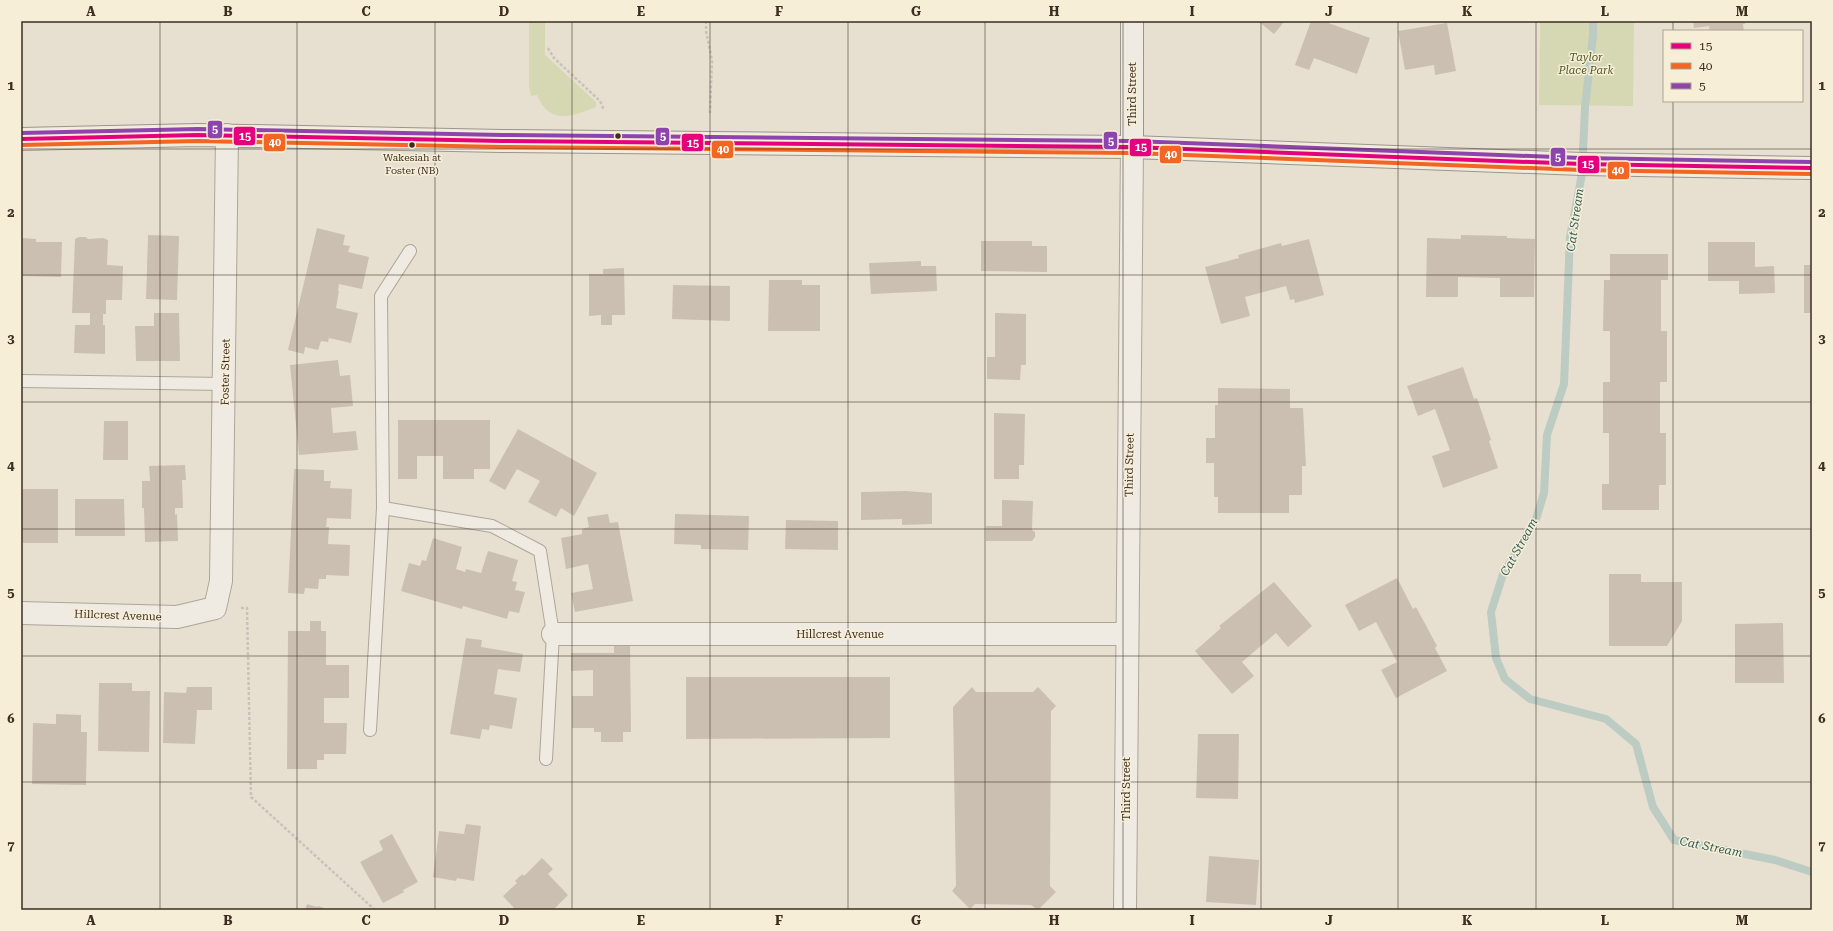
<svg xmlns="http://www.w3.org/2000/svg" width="1833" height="931" font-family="'Roboto Serif',serif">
<rect width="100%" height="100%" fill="#e7e0d1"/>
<g fill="#d6d7b3">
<path d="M529 21H545V55L596 102V107C572 116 550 126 537 95L531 96 529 87Z"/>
<polygon points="1540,21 1634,21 1633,106 1539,105"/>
</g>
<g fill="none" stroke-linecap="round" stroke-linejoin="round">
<polyline stroke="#bcccc2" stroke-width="8" points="1593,21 1593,36 1585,107 1582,174 1570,237 1564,384 1547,435 1544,493 1536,519 1503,574 1491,612 1496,658 1505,679 1530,699 1606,719 1636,744 1653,807 1674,840 1775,860 1812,872"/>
</g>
<g fill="#cbbfb2">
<polygon points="1258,21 1285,21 1274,34"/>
<polygon points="1311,21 1323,21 1370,38 1357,74 1314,58 1309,70 1295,65"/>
<polygon points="1693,21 1744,21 1745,24 1743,24 1744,31 1710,31 1709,26 1694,28"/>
<polygon points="1447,23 1456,71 1435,75 1434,65 1405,70 1398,31"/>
<polygon points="317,228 345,235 343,245 350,246 348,252 369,257 362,289 339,284 338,291 339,291 336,308 358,313 351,343 329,338 328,342 321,341 318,350 305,347 304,354 288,350"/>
<polygon points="148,235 179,236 177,300 146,299"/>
<polygon points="1461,235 1507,236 1507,238 1535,239 1534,297 1500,297 1500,278 1458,277 1458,297 1426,297 1427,238 1461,239"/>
<polygon points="79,237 86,237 88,239 103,238 108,240 107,265 123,266 122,300 106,300 106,314 103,314 103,325 105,325 105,354 74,353 75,325 90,325 90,313 72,313 75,239"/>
<polygon points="21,238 36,239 36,242 62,242 61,277 21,276"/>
<polygon points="1309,239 1324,295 1295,303 1294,299 1290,300 1286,286 1245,297 1250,316 1221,324 1205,267 1239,258 1238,255 1281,243 1282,246"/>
<polygon points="981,241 1032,241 1032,246 1047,246 1047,272 981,271"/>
<polygon points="1708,242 1755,242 1755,267 1774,266 1775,293 1739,294 1739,281 1708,281"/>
<polygon points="1610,254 1668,254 1668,280 1661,280 1661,331 1667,331 1667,382 1660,382 1660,433 1666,433 1666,485 1659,485 1659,510 1602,510 1602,484 1609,484 1609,433 1603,433 1603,382 1610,382 1610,331 1603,331 1604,280 1610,280"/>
<polygon points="921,261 921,266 936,266 937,291 871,294 869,263"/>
<rect x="1804" y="265" width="8" height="48"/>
<polygon points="624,268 625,315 612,315 612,325 601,325 601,315 589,316 589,274 603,274 603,269"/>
<polygon points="769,280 802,280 802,285 820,285 820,331 768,331"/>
<polygon points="673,285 730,286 730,321 672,319"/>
<polygon points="154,313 179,313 180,361 136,361 135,326 154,326"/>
<polygon points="995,313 1026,314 1026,365 1021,365 1020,380 987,379 987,357 995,357"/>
<polygon points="338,360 340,376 350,375 353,406 331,408 333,433 356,431 358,450 299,455 290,365"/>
<polygon points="1463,367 1474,399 1477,398 1491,440 1489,441 1498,468 1443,488 1432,456 1450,450 1435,409 1418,416 1407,386"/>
<polygon points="1218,388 1290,389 1290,408 1303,408 1306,466 1302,466 1302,495 1289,495 1289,513 1218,513 1218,497 1214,497 1214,463 1206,463 1206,438 1215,438 1215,405 1218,405"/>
<polygon points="994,413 1025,414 1024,465 1019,465 1019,479 994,479"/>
<polygon points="398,420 490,420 490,469 474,469 474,479 443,479 443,456 417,456 417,479 398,479"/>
<polygon points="104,421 128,421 128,460 103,460"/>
<polygon points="518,429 597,473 574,516 561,508 556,517 528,502 540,481 517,469 505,490 489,481"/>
<polygon points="185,465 186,480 182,480 183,508 175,508 175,515 177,514 178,541 145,542 144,508 142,508 142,481 150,481 149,466"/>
<polygon points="294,469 324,470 324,481 331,481 330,488 352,489 351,519 327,518 326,527 329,527 328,544 350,545 349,576 326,575 326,579 319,579 318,589 305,588 304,594 288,593"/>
<rect x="21" y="489" width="37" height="54"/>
<polygon points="906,491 932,493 932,524 902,525 902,519 861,520 861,492"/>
<polygon points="75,499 124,499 125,536 75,536"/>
<polygon points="1002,500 1033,501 1032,530 1035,532 1035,537 1032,541 986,541 986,526 1002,526"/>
<polygon points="608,514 610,523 618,522 633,601 575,612 571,593 593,589 588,564 566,569 561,538 582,534 582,529 589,527 587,517"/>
<polygon points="675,514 749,516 748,550 701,549 701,545 674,544"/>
<polygon points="786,520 838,521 838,550 785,549"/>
<polygon points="433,538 462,547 456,569 465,572 466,569 481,573 488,551 518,560 512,581 517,582 515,590 525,592 519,613 509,611 507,619 463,606 462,609 401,591 409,563 420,566 422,560 426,561"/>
<polygon points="1609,574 1641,574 1641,582 1682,582 1682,621 1667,646 1609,646"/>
<polygon points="1397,578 1413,609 1416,607 1437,646 1435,648 1447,671 1396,698 1381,670 1397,662 1376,622 1359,631 1345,605"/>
<polygon points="1274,582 1312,626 1288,647 1276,633 1242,662 1254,676 1232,694 1195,651 1221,628 1219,626"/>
<polygon points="310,621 321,621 321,631 326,631 326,665 349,665 349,698 324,698 324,723 347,723 346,754 324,754 324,760 317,760 317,769 287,769 288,631 310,631"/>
<polygon points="1783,623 1784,683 1735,683 1735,624"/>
<polygon points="466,638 482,640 481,647 523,654 520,672 498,669 494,694 517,698 512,729 490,725 489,730 482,729 480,739 450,734"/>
<polygon points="614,645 630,645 631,732 623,732 623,742 601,742 601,732 594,732 594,728 572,728 572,696 593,696 593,670 571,671 571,653 614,653"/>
<polygon points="686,677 890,677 890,738 686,739"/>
<polygon points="99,683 132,683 132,691 150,691 149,752 98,751"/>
<polygon points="187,687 212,687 212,710 197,710 195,744 163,743 164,692 186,693"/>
<polygon points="972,687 976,692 1033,692 1038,687 1056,706 1051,711 1050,886 1056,892 1038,910 1031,905 975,904 970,909 952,891 956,886 953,707"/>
<polygon points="56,714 81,715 81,732 87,732 86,785 32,784 33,723 56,724"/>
<polygon points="1198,734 1239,734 1238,799 1196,798"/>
<polygon points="466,824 481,826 474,881 457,878 456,881 433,877 439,831 464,834"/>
<polygon points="392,834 418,882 403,890 404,892 383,903 360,862 383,850 379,841"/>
<polygon points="1209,856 1259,860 1256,905 1206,902"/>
<polygon points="542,858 553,869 548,874 568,895 553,910 512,910 514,908 503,896 517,883 515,881 519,877 523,874 524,876"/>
<polygon points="307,904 317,907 318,906 330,910 305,910"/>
</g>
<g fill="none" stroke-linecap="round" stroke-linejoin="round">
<defs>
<g id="service">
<polyline points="21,381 225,384"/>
<polyline points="383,508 492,526 540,551 553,634 546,759"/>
<polyline points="370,730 383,508 381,296 410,251"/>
</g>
<g id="minor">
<polyline points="21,613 177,617 215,608 221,581 227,135"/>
<polyline points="553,634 1127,634"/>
</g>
<polyline id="tertiary" points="1125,910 1132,147"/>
<g id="secondary">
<polyline points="21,139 198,135 502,141 1132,147 1582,164 1812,168"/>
<polyline points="1132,147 1132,21"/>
</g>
</defs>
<use href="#service" stroke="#ada599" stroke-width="14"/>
<use href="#minor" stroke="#ada599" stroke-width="24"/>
<use href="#tertiary" stroke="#ada599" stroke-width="24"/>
<use href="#secondary" stroke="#9c958a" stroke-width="24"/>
<g stroke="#c8c2b9" stroke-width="2.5" stroke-dasharray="3 2" stroke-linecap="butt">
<polyline points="706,21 706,31 712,60 710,113"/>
<polyline points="548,48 554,58 600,101 604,110"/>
<polyline points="241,608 247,608 251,797 375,910"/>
</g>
<use href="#service" stroke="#efebe3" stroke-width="12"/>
<use href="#minor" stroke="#efebe3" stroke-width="22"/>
<use href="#tertiary" stroke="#efebe3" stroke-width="22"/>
<use href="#secondary" stroke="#efebe3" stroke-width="22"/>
<defs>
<polyline id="bus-1" points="21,139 198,135 502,141 1132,147 1582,164 1812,168"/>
<polyline id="bus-2" points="21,145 198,141 502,147 1132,153 1582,170 1812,174"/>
<polyline id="bus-3" points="21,133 198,129 502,135 1132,141 1582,158 1812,162"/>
</defs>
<use href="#bus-1" stroke="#f7eed8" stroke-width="7"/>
<use href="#bus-2" stroke="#f7eed8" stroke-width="7"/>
<use href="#bus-3" stroke="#f7eed8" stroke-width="7"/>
<use href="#bus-1" stroke="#e5007d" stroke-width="4"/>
<use href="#bus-2" stroke="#f26522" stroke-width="4"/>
<use href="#bus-3" stroke="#8e44ad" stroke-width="4"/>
</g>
<path fill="none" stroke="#3d2e20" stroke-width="1" stroke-opacity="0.55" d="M160 21V910M297 21V910M435 21V910M572 21V910M710 21V910M848 21V910M985 21V910M1123 21V910M1261 21V910M1398 21V910M1536 21V910M1673 21V31M1673 101V910M21 149H1812M21 275H1812M21 402H1812M21 529H1812M21 656H1812M21 782H1812"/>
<g fill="#3d2e20" stroke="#f7eed8" stroke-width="1.5">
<circle cx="618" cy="136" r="3.5"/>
<circle cx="412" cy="145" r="3.5"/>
</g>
<g text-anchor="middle" stroke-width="3" stroke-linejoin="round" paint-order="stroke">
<g font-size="10" fill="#3d2e20" stroke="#f7eed8">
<text x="412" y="161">Wakesiah at<tspan x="412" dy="13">Foster (NB)</tspan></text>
</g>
<g font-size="11" font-style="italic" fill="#4d5a26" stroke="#f7eed8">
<text x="1586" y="61">Taylor<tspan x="1586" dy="13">Place Park</tspan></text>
</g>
<g font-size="11" fill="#3d2e20" stroke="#f7eed8">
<text transform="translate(1132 94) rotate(-90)" y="4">Third Street</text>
<text transform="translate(225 372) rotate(-89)" y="4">Foster Street</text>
<text transform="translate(1129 465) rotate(-89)" y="4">Third Street</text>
<text transform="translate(118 615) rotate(2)" y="4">Hillcrest Avenue</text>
<text x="840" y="638">Hillcrest Avenue</text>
<text transform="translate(1126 789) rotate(-90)" y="4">Third Street</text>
</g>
<g font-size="12" font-style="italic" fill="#2f5d5a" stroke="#f7eed8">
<text transform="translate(1575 220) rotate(-82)" y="4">Cat Stream</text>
<text transform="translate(1519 547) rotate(-61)" y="4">Cat Stream</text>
<text transform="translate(1711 847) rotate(11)" y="4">Cat Stream</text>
</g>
</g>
<g stroke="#f7eed8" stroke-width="1.5">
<rect x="207" y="120" width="16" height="19" rx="4" fill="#8e44ad"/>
<rect x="233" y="126" width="23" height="20" rx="4" fill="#e5007d"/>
<rect x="655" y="127" width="15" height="19" rx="4" fill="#8e44ad"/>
<rect x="1103" y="131" width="15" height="19" rx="4" fill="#8e44ad"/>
<rect x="263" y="133" width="23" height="19" rx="4" fill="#f26522"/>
<rect x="681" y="133" width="23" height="19" rx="4" fill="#e5007d"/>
<rect x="1129" y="138" width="23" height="19" rx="4" fill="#e5007d"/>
<rect x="711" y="140" width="23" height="19" rx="4" fill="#f26522"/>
<rect x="1159" y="145" width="23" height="19" rx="4" fill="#f26522"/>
<rect x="1550" y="147" width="16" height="20" rx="4" fill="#8e44ad"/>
<rect x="1577" y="155" width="23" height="19" rx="4" fill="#e5007d"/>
<rect x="1607" y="161" width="23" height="19" rx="4" fill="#f26522"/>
</g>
<g font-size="11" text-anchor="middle" font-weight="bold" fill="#fff">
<text x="215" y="133">5</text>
<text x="245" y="140">15</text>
<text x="663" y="140">5</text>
<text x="1111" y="145">5</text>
<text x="275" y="146">40</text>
<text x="693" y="147">15</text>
<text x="1141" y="151">15</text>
<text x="723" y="153">40</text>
<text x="1171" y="158">40</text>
<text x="1558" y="161">5</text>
<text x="1588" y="168">15</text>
<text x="1618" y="174">40</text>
</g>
<rect width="1833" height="931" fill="none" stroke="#f7eed8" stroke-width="44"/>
<rect x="1663" y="30" width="140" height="72" fill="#f7eed8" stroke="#ada18e"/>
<rect x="1671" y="43" width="20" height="6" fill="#e5007d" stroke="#ada18e"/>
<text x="1699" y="50" font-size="12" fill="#3d2e20">15</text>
<rect x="1671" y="63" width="20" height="6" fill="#f26522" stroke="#ada18e"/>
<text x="1699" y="70" font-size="12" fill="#3d2e20">40</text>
<rect x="1671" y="83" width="20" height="6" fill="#8e44ad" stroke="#ada18e"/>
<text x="1699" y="90" font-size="12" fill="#3d2e20">5</text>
<rect x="22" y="22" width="1789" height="887" fill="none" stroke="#3d2e20" stroke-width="1.5"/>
<g font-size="13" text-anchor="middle" font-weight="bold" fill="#3d2e20">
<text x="91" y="16">A</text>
<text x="228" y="16">B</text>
<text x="366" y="16">C</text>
<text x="504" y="16">D</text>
<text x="641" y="16">E</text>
<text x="779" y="16">F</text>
<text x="916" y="16">G</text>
<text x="1054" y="16">H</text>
<text x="1192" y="16">I</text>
<text x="1329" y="16">J</text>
<text x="1467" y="16">K</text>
<text x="1605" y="16">L</text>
<text x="1742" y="16">M</text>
<text x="11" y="90">1</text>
<text x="1822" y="90">1</text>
<text x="11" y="217">2</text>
<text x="1822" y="217">2</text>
<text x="11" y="343">3</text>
<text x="1822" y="343">3</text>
<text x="11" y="470">4</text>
<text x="1822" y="470">4</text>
<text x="11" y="597">5</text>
<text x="1822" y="597">5</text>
<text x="11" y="723">6</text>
<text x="1822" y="723">6</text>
<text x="11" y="850">7</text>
<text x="1822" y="850">7</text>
<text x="91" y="925">A</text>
<text x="228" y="925">B</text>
<text x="366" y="925">C</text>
<text x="504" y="925">D</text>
<text x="641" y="925">E</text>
<text x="779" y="925">F</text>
<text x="916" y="925">G</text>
<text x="1054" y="925">H</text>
<text x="1192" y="925">I</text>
<text x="1329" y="925">J</text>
<text x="1467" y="925">K</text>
<text x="1605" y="925">L</text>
<text x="1742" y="925">M</text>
</g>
</svg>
